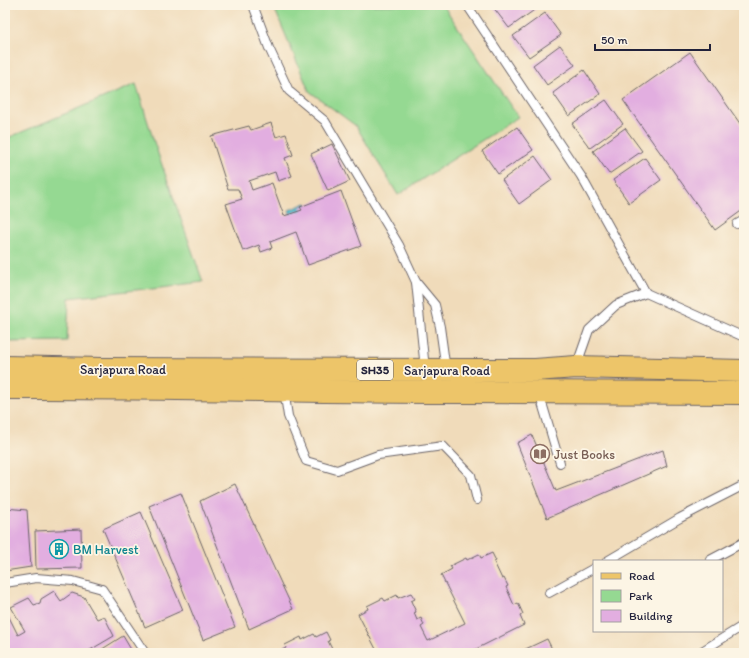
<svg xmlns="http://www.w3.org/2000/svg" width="749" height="658" font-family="Itim,sans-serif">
<rect width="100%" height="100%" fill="#fcf5e5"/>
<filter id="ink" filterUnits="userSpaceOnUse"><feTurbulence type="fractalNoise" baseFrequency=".025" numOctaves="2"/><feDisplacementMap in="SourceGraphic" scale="8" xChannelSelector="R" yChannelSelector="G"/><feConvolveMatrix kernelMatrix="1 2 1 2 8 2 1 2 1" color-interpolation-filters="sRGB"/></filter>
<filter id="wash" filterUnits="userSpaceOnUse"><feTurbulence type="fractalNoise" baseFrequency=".012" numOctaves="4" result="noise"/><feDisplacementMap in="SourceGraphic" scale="16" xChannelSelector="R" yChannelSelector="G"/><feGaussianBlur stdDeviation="0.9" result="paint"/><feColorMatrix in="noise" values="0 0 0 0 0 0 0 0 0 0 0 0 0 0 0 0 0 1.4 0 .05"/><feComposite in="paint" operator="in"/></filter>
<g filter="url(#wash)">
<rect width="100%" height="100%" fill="#f0dbba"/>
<g fill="#95d992" stroke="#5c7e66">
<polygon points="273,5 443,5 518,117 398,195 356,126 309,91"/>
<polygon points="136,84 155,145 203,282 69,298 67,341 5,342 5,139"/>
</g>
<polygon fill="#50bbcb" stroke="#396e83" points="306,203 311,216 293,222 289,210"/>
<g id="blocks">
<g fill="#e2aee0">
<polygon points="496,5 539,5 540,6 509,28 493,7"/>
<polygon points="545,13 561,35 529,57 513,36"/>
<polygon points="560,45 575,65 547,85 533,65"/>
<polygon points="690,52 741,125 744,123 744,209 715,230 623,100"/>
<polygon points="584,70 600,94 569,116 553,93"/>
<polygon points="606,100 623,124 590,148 572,124"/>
<polygon points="271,123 276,137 286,134 293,155 285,158 292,176 278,181 275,172 249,181 252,190 272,183 284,216 302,210 300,207 341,191 361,246 308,265 296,232 270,242 272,248 261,252 259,245 243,251 226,204 242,199 238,189 228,189 211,136 249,126 251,130"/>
<polygon points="517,127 533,150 498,174 482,151"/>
<polygon points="625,128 642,151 609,174 593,151"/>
<polygon points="332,144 350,181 328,191 311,154"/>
<polygon points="535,156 552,180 519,204 502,180"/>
<polygon points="645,158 661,180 629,203 613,180"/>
<polygon points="532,435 556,491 663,450 667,466 547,518 517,443"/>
<polygon points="235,484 293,609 249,629 200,501"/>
<polygon points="181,493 235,627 203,640 149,506"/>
<polygon points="5,508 27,510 31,567 5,571"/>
<polygon points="141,512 183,610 145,627 103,529"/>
<polygon points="81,529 82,568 36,569 35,531"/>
<polygon points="492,553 496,561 494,562 502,579 504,578 508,586 506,587 514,605 518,603 523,614 520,616 524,625 468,653 378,653 358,614 368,609 367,606 383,598 385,601 397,595 398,598 411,593 415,599 411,601 416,612 414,613 417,620 421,618 424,625 421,627 428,641 465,623 441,575 452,569 450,566 466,558 467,560 479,554 481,558"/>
<polygon points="54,591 61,601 72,593 84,597 97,619 104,616 114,636 85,653 5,653 5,609 18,635 25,631 11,607 29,598 34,605 40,603 41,599"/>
<polygon points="326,632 330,640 328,641 334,653 276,653 286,648 285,645 301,637 302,640 314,634 316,637"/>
<polygon points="123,636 133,653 96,653"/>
<polygon points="547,639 554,653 517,653"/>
</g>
</g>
</g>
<g filter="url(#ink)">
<use href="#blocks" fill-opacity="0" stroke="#6a6367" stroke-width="1"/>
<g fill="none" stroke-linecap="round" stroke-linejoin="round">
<defs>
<g id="lane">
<polyline points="253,5 269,48 289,91 325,121 399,245 416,282 435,305 440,327 446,370"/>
<polyline points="467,5 581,176 646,293"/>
<polyline points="737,224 744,220"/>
<polyline points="416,282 425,369"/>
<polyline points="576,367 589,330 616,305 646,293 744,337"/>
<polyline points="284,390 288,416 306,461 337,470 378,455 443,446 471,475 477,500"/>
<polyline points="539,393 560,463"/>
<polyline points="710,560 744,542"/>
<polyline points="607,561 680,518 744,485"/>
<polyline points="5,583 36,578 73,581 102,589 145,653"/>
<polyline points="549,593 594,568"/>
<polyline points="699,653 744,625"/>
</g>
<g id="primary">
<polyline points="5,367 102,369 469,370 535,370 576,367 744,371"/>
<path d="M5 388C160 387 314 392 469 392 561 392 652 393 744 393"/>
</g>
</defs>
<use href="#lane" stroke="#6a6367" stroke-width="10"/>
<use href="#primary" stroke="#6a6367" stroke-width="24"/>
<use href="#lane" stroke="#fff" stroke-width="8"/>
<use href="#primary" stroke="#edc569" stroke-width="22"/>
</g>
</g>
<defs>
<symbol id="library-ring" viewBox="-11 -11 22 22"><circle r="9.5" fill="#fcf5e5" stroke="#8d6e63" stroke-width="1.5"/><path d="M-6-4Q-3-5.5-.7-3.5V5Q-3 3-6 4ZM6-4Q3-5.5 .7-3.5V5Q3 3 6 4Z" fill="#8d6e63"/></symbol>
<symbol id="building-ring" viewBox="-11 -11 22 22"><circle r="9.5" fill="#fcf5e5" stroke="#0f9aa8" stroke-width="1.5"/><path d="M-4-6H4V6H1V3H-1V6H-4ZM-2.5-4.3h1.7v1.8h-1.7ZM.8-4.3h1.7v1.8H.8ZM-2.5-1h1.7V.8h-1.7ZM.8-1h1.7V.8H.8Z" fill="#0f9aa8"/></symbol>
</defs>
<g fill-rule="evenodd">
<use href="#library-ring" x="529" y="443" width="22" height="22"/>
<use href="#building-ring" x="48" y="538" width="22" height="22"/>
</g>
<g text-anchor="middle" stroke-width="3.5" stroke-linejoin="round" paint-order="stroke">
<rect fill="#fcf5e5" stroke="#63616e" stroke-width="1" x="357" y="360" width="36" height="20" rx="3"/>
<g font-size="12" font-weight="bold" fill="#22223b">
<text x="375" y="374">SH35</text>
</g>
<g font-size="13" fill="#22223b" stroke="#fcf5e5">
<text x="123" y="374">Sarjapura Road</text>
<text x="447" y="375">Sarjapura Road</text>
</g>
<g font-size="13" fill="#785e54" stroke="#fcf5e5" text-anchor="start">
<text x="554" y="459">Just Books</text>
</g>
<g font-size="13" fill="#0d838f" stroke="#fcf5e5" text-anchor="start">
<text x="73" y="554">BM Harvest</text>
</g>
</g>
<rect width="749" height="658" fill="none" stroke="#fcf5e5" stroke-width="20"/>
<rect x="593" y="560" width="130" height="72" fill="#fcf5e5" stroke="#a5a1a1"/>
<rect x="601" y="573" width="20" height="6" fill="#edc569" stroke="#a5a1a1"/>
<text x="629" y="580" font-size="12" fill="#22223b">Road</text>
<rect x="601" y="590" width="20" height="12" fill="#95d992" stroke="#a5a1a1"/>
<text x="629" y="600" font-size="12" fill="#22223b">Park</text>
<rect x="601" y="610" width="20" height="12" fill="#e2aee0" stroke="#a5a1a1"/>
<text x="629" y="620" font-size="12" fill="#22223b">Building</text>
<path d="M595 44v6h115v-6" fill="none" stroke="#22223b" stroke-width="2"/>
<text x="601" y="44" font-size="12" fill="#22223b" stroke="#fcf5e5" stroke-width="3" paint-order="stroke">50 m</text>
</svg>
